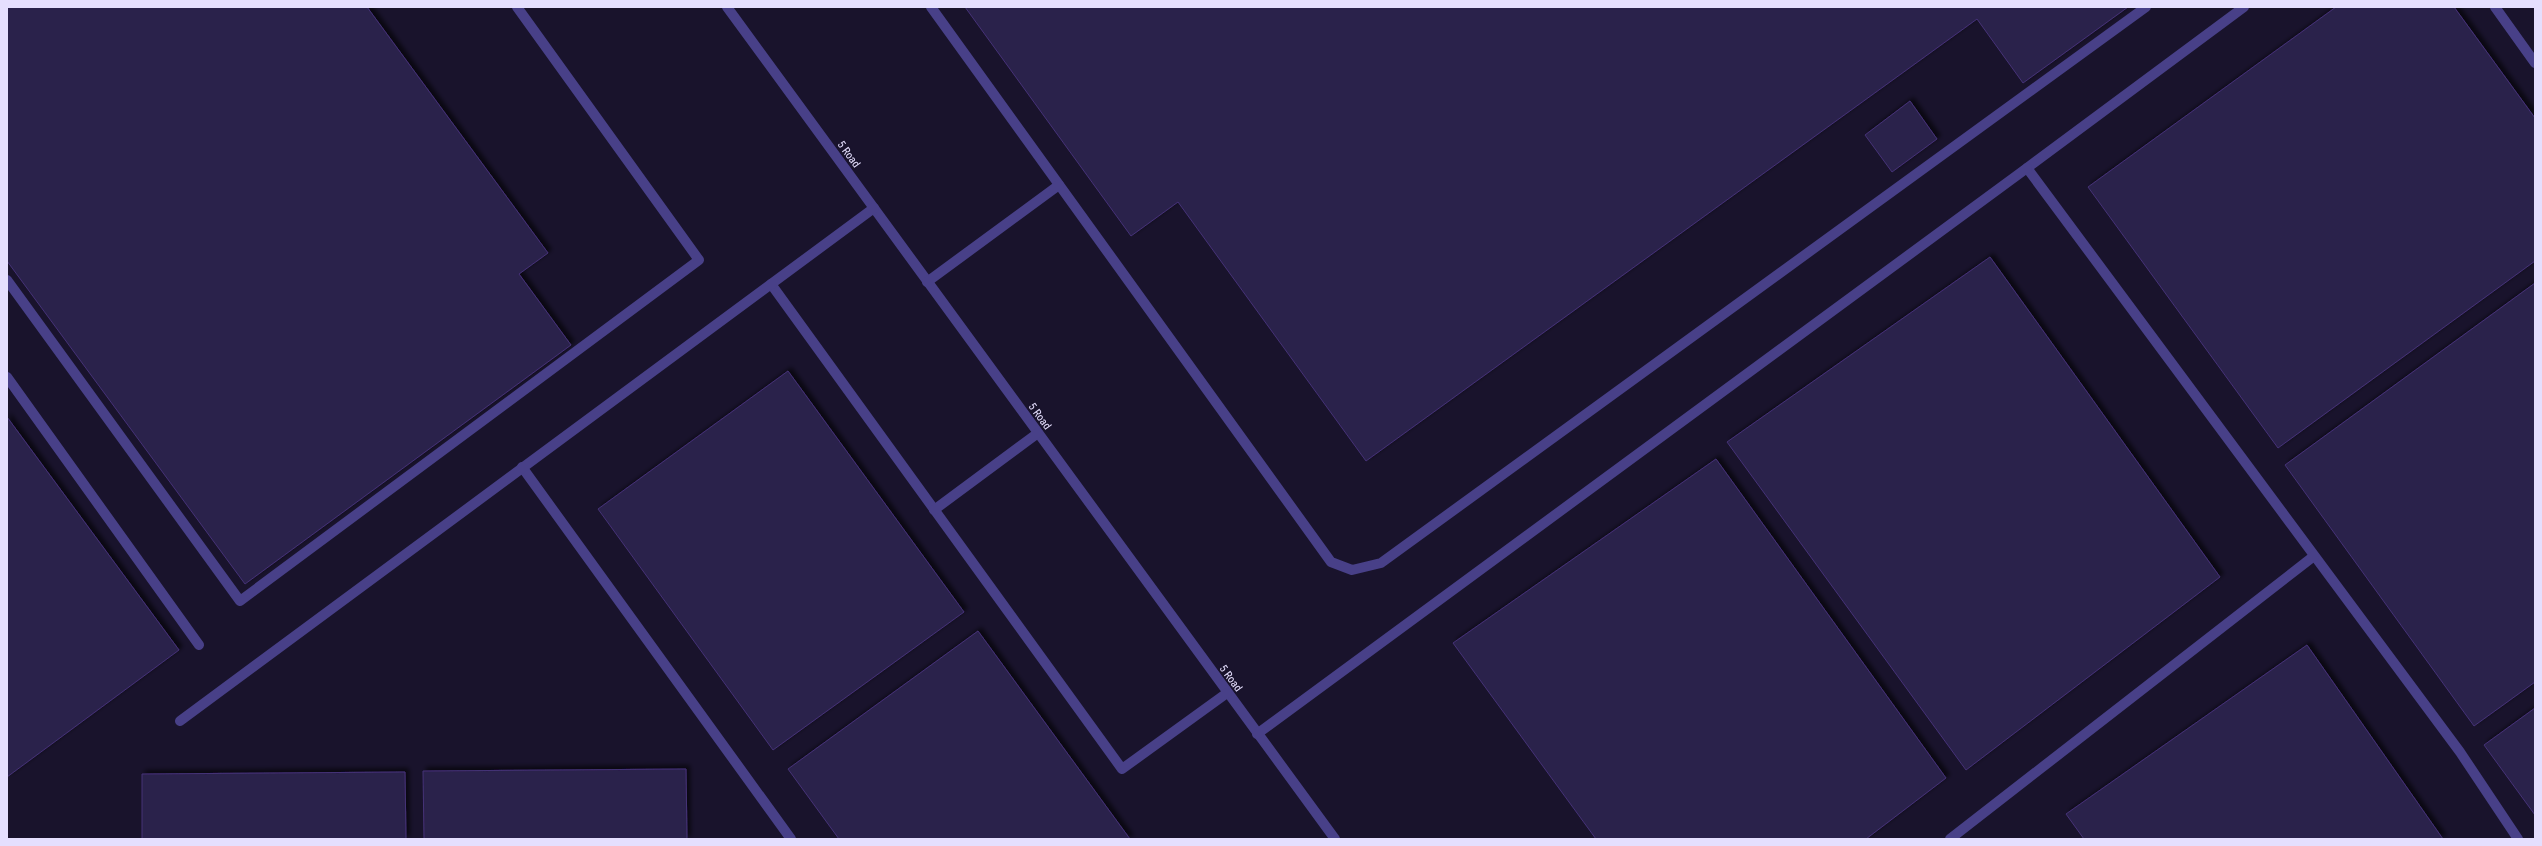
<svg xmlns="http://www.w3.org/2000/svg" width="2542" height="846" font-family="'Roboto Condensed',sans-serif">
<defs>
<filter id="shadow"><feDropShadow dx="3.5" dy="-3.5" stdDeviation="2" flood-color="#0009"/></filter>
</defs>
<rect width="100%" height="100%" fill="#19132c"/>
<g fill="#2c204c" stroke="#453377" filter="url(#shadow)">
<polygon points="7,7 367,7 548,253 519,274 571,345 245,584 7,261"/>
<polygon points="965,7 2128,7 2023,83 1977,19 1366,461 1178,202 1131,236"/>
<polygon points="2336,7 2454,7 2535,118 2535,261 2278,448 2088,187"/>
<polygon points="1910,101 1937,139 1892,172 1865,135"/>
<polygon points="1990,257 2220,577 1966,770 1727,442"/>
<polygon points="2535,283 2535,682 2474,726 2285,465"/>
<polygon points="788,371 964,612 773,750 598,509"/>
<polygon points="7,417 179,650 7,777"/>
<polygon points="1716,459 1946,778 1866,839 1596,839 1453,643"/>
<polygon points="978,631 1130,839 839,839 788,769"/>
<polygon points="2307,645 2443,839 2084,839 2066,814"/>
<polygon points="2535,708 2535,815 2484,745"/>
<polygon points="686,769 687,839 424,839 423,771"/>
<polygon points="405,772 406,839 142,839 142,774"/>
</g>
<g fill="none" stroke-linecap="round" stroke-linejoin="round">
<g stroke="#484088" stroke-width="10">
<polyline points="727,7 1335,839"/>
<polyline points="931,7 1331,562 1352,570 1381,563 2146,7"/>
<polyline points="2244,7 2027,168 2460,752 2518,839"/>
<polyline points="2495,7 2535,63"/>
<polyline points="7,280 240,601 699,260 517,7"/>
<polyline points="927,282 1059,185"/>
<polyline points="771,284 1122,769 1227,693"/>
<polyline points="7,377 199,645"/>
<polyline points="522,467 791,839"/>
<polyline points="934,510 1038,433"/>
<polyline points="180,721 874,208"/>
<polyline points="1257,734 2027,168"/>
<polyline points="1950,839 2314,556"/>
</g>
</g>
<g text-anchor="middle" stroke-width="3" stroke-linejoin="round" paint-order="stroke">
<g font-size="11" fill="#e5dffe" stroke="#19132c">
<text transform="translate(849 154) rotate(54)" y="4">5 Road</text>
<text transform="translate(1040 416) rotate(54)" y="4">5 Road</text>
<text transform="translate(1231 678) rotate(54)" y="4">5 Road</text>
</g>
</g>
<rect width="2542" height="846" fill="none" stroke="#e5dffe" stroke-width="16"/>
</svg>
